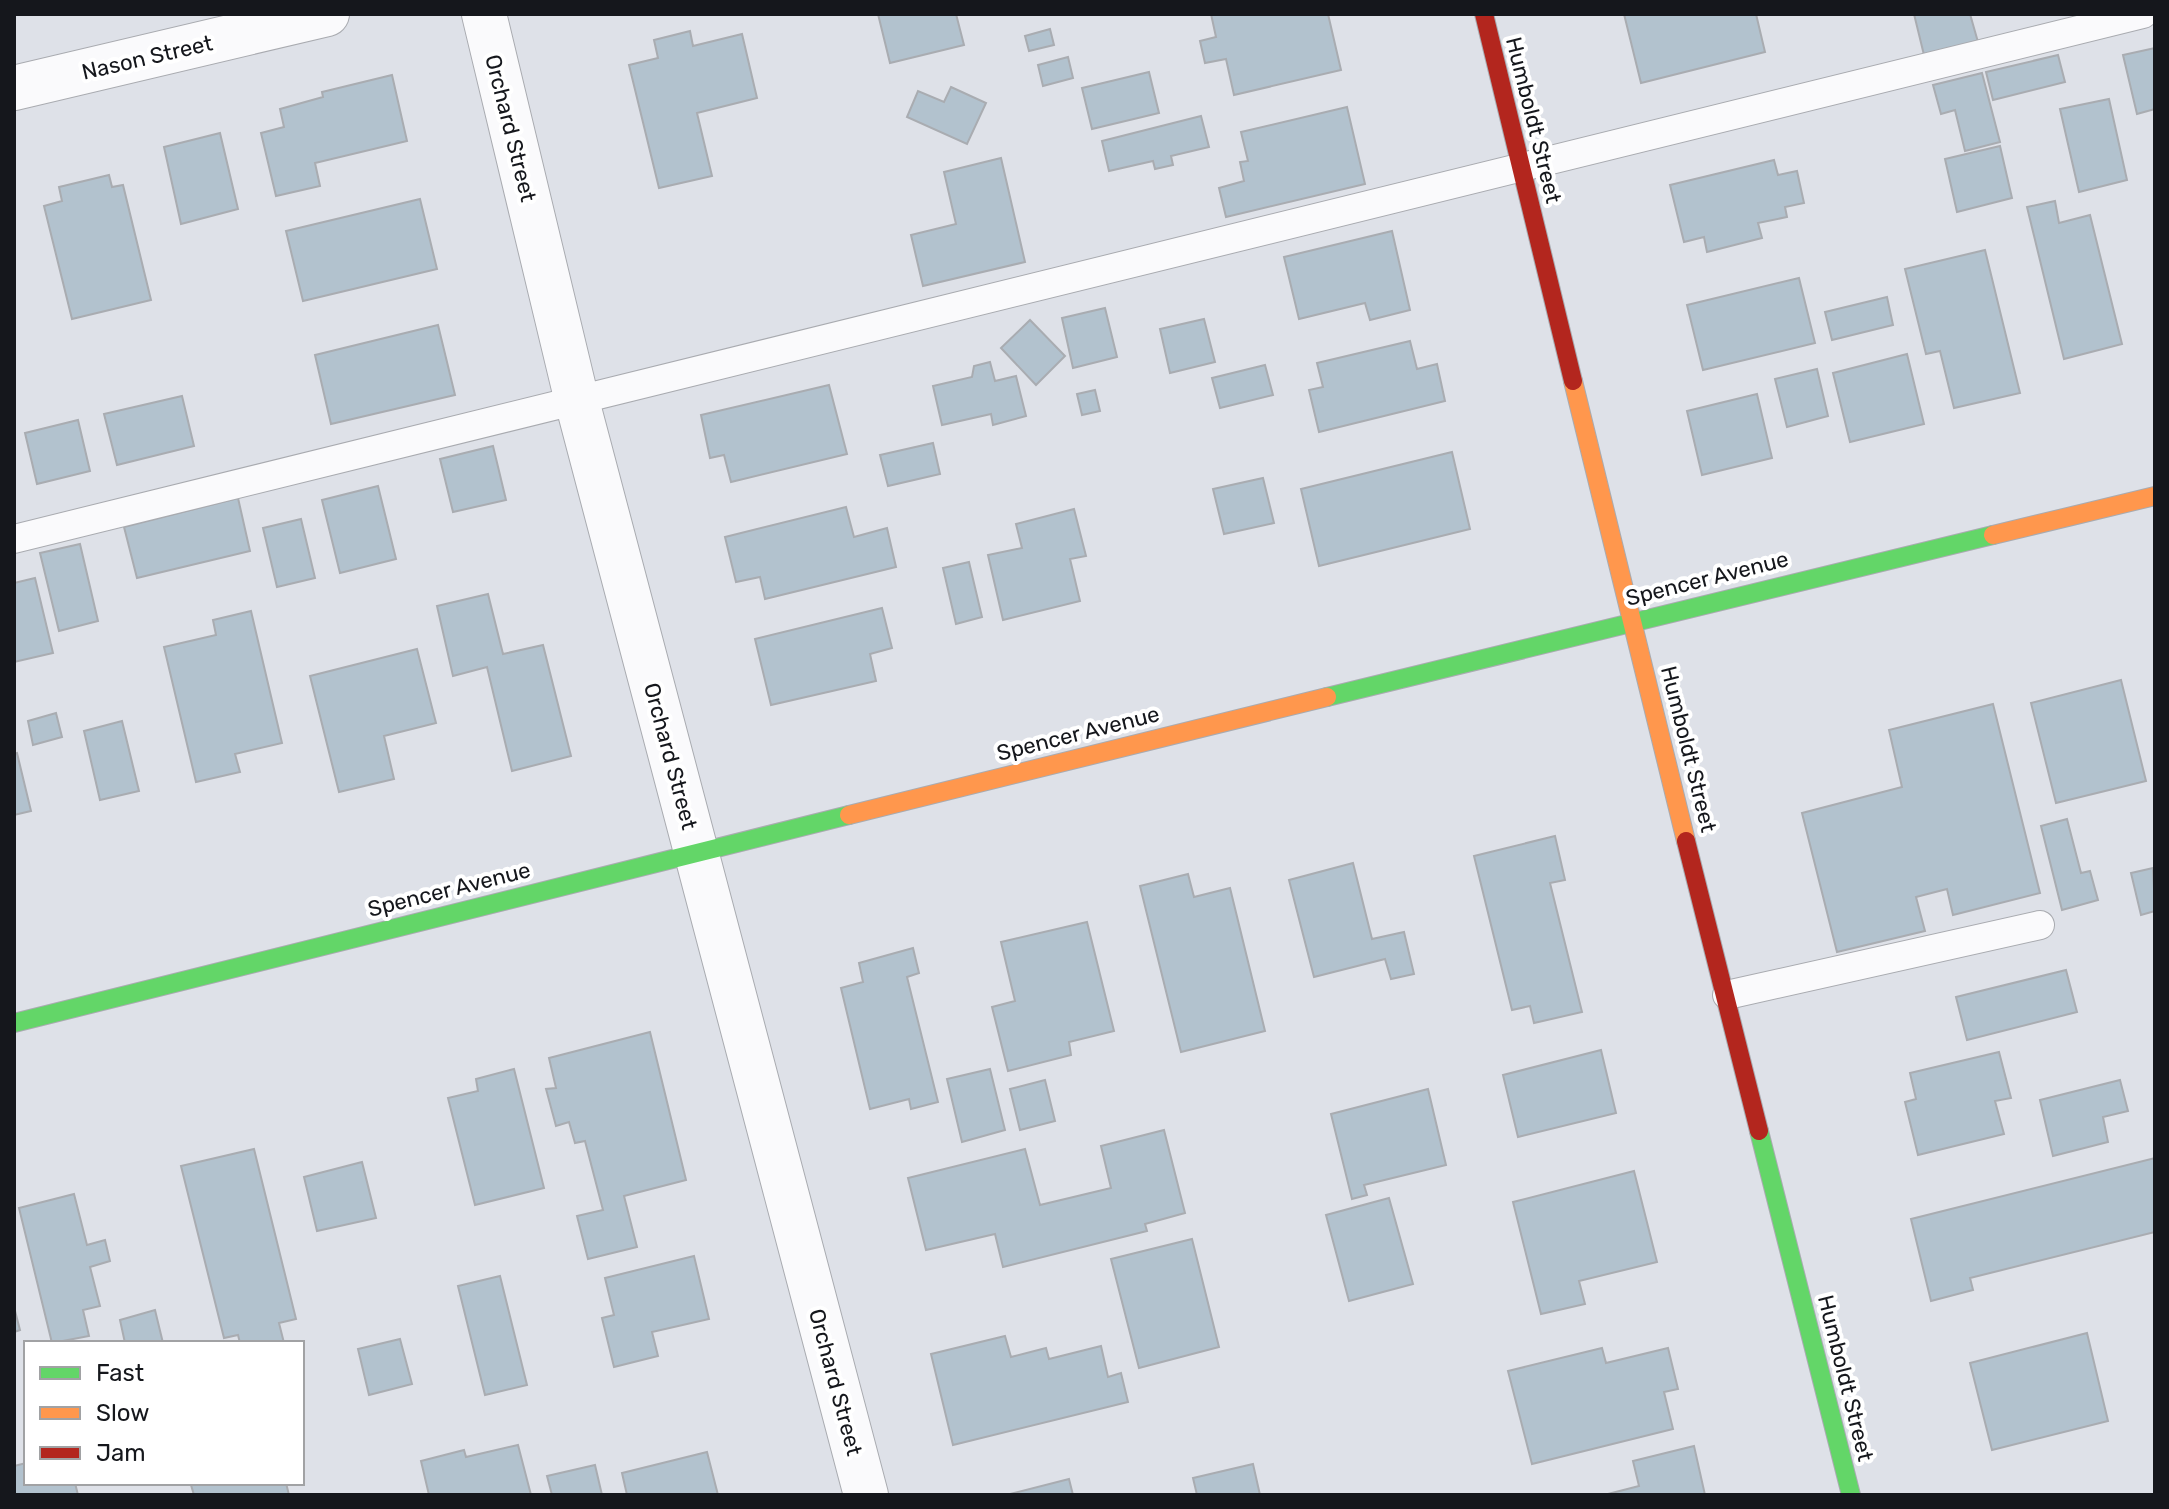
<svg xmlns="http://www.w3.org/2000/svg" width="2169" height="1509" font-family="Rubik,sans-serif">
<rect width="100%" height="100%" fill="#dee1e8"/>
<g fill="#b2c2ce" stroke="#a9acb1" stroke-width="2">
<polygon points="878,14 956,14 964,45 890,63"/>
<polygon points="1211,14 1328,14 1341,70 1234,95 1226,59 1205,63 1200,41 1216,37"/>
<polygon points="1624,14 1756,14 1765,52 1641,83"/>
<polygon points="1914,14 1970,14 1978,42 1924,55"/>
<polygon points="1050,29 1054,45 1029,51 1025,36"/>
<polygon points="690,31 693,46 742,34 757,98 697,113 712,176 659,188 629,65 658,58 654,40"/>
<polygon points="2155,48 2155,109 2137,114 2123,55"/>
<polygon points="2058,55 2065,82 1993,100 1986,72"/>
<polygon points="1068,57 1073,78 1043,86 1038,65"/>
<polygon points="1149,72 1159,113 1092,129 1082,88"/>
<polygon points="1982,73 2000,142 1965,151 1955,110 1941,114 1933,85"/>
<polygon points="392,75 407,141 315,163 320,186 276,196 261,133 284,127 280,109 323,97 322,92"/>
<polygon points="951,87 986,103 967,144 907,117 918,91 944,102"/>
<polygon points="2109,99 2127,180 2079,192 2060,109"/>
<polygon points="1347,107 1365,184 1226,217 1219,188 1244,181 1240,162 1248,161 1241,132"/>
<polygon points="1201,116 1209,147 1171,156 1173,165 1155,169 1153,161 1109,171 1102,141"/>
<polygon points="220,133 238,209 181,224 164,147"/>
<polygon points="2000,146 2012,198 1957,212 1945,159"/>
<polygon points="1001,158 1025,262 923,286 911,235 956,224 944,172"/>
<polygon points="1774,160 1778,175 1797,171 1804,203 1785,207 1787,217 1758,223 1762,238 1707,252 1704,237 1684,242 1670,185"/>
<polygon points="109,175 112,187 123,185 151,300 72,319 44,206 62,201 59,187"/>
<polygon points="420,199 437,269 303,301 286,231"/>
<polygon points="2055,201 2059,223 2090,215 2122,344 2064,359 2027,207"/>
<polygon points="1392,231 1410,310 1370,320 1365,303 1299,319 1284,257"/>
<polygon points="1985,250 2020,393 1954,408 1940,351 1926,354 1905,269"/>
<polygon points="1799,278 1815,343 1703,370 1687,305"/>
<polygon points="1887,297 1893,325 1832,340 1825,312"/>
<polygon points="1105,308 1117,357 1073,368 1062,318"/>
<polygon points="1204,319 1215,362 1170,373 1160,329"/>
<polygon points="1030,320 1065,356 1036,385 1001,348"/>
<polygon points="438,325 455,395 331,424 315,355"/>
<polygon points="1410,341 1417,369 1437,364 1445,401 1319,432 1309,390 1323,387 1317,363"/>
<polygon points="1907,354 1924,424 1850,442 1833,373"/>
<polygon points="990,362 995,381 1016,376 1026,416 993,425 991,414 942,425 933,386 972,377 974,366"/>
<polygon points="1265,365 1273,395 1220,408 1212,378"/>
<polygon points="1817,369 1828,416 1787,427 1775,379"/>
<polygon points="829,385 847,454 731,482 724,455 710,458 701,415"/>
<polygon points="1095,390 1100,411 1082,415 1077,394"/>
<polygon points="1757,394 1772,458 1702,475 1687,411"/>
<polygon points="182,396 194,446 117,465 104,414"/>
<polygon points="78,420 90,471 37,484 25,433"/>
<polygon points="933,443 940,474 888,486 880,455"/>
<polygon points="493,446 506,500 453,512 440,459"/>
<polygon points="1452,452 1470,529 1319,566 1301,489"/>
<polygon points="1263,478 1274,523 1224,534 1213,489"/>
<polygon points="378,486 396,559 340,573 322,500"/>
<polygon points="238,498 250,551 137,578 124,527"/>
<polygon points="846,507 854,537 887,528 896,567 765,599 760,577 736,582 725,537"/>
<polygon points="1074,509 1086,556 1070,559 1080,601 1003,620 988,555 1022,548 1016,524"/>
<polygon points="301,519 315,578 277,587 263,528"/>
<polygon points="80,544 98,621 59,631 40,553"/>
<polygon points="969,562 982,617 956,624 943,568"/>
<polygon points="35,578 53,653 14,662 14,583"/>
<polygon points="488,594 503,654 543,645 571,756 512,771 487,667 453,676 437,606"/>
<polygon points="882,608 892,648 870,654 876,681 771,705 755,639"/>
<polygon points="251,611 282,743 235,754 240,772 196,782 164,647 216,635 213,620"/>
<polygon points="417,649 436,723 384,736 394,779 339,792 310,676"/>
<polygon points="2121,680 2146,781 2056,803 2031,703"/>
<polygon points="1993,704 2040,893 1953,915 1947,889 1916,897 1925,931 1837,952 1802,813 1902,787 1889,730"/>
<polygon points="56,713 62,737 33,745 28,721"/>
<polygon points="122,721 139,791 100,800 84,731"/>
<polygon points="17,753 31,811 14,815 14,754"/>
<polygon points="2067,819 2081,873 2090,871 2098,900 2062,910 2041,826"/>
<polygon points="1555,836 1565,880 1550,883 1582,1012 1534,1023 1530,1006 1512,1010 1474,856"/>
<polygon points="1353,863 1372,939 1404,932 1414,974 1391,979 1385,959 1314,977 1289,880"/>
<polygon points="2153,868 2155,911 2141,915 2131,873"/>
<polygon points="1188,874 1194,897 1230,888 1265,1031 1181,1052 1140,886"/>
<polygon points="1087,922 1114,1031 1069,1042 1071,1055 1008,1071 992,1007 1015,1001 1001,942"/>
<polygon points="913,948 919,973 907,977 938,1102 911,1109 909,1099 870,1109 841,988 863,982 859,963"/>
<polygon points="2066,970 2077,1012 1967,1040 1956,997"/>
<polygon points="650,1032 686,1180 624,1196 637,1247 588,1259 577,1216 603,1210 585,1141 575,1143 569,1122 556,1126 546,1089 556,1088 549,1058"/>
<polygon points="1601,1050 1616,1113 1518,1137 1503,1075"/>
<polygon points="1999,1052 2011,1098 1995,1101 2004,1134 1918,1155 1905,1102 1916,1099 1910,1073"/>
<polygon points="514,1069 544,1188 475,1205 448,1098 478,1091 476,1079"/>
<polygon points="990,1069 1005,1130 962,1142 947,1079"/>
<polygon points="1045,1080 1055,1121 1020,1130 1010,1089"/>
<polygon points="2120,1080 2128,1111 2103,1117 2108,1142 2053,1156 2040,1100"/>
<polygon points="1428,1089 1446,1165 1364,1185 1367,1195 1352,1199 1331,1114"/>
<polygon points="1164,1130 1185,1213 1145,1224 1147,1231 1003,1267 995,1234 926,1250 908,1178 1025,1149 1040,1205 1111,1188 1101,1146"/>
<polygon points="254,1149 296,1319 279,1323 284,1343 240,1343 238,1335 224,1338 181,1166"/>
<polygon points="2155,1158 2155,1232 1970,1278 1973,1290 1931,1301 1911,1219"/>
<polygon points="362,1162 376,1218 317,1231 304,1177"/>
<polygon points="1634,1171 1657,1262 1579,1281 1585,1304 1541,1314 1513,1202"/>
<polygon points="74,1194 87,1245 105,1240 110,1261 90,1267 100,1306 83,1310 89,1336 52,1343 19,1208"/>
<polygon points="1389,1198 1413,1284 1349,1301 1326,1215"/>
<polygon points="1192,1239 1219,1347 1139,1368 1111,1259"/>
<polygon points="694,1256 709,1319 652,1332 658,1356 614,1367 602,1318 614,1315 605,1278"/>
<polygon points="500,1276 527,1385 485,1395 458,1286"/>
<polygon points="14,1307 20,1330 14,1332"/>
<polygon points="155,1310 163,1343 125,1343 120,1320"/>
<polygon points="2087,1333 2108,1421 1992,1450 1970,1363"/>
<polygon points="1005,1336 1011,1357 1046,1348 1049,1359 1101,1346 1108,1377 1121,1373 1128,1402 953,1445 931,1354"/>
<polygon points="400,1339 412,1384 369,1395 358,1349"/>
<polygon points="1602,1348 1606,1363 1668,1348 1678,1389 1664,1392 1673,1429 1532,1464 1508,1371"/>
<polygon points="518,1445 531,1495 429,1495 421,1461 464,1450 466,1457"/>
<polygon points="1694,1446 1705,1495 1604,1495 1639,1486 1633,1461"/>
<polygon points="707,1452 718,1495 627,1495 622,1473"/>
<polygon points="26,1463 26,1483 75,1483 78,1495 14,1495 14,1466"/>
<polygon points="1253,1464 1260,1495 1197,1495 1193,1478"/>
<polygon points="595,1465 602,1495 552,1495 547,1476"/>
<polygon points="1069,1479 1073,1495 1006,1495"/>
<polygon points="201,1483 286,1483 289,1495 194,1495 191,1485"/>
</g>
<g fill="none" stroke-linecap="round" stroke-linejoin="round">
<defs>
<g id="lane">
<polyline points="14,539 2143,14"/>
<polyline points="1727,995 2040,925"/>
</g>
<g id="street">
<polyline points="484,14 577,401 866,1495"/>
<polyline points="14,88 327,14"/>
</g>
<g id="fast">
<polyline points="1327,697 1993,535"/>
<polyline points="14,1023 849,815"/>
<polyline points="1759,1131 1851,1495"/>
</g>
<g id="slow">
<polyline points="1573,381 1686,841"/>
<polyline points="1993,535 2155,496"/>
<polyline points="849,815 1327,697"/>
</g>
<g id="jam">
<polyline points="1484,14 1573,381"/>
<polyline points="1686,841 1759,1131"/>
</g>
</defs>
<use href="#lane" stroke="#a9abb0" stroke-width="30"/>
<use href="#street" stroke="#a9abb0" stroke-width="46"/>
<use href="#fast" stroke="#a9abb0" stroke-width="20"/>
<use href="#slow" stroke="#a9abb0" stroke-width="20"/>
<use href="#jam" stroke="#a9abb0" stroke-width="20"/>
<use href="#lane" stroke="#fafafc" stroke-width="28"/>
<use href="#street" stroke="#fafafc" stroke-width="44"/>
<use href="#fast" stroke="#63d668" stroke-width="18"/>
<use href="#slow" stroke="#ff974d" stroke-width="18"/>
<use href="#jam" stroke="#b3261e" stroke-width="18"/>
</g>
<g text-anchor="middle" stroke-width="8" stroke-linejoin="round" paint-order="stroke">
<g font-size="22" fill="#15171c" stroke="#fff">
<text transform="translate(147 57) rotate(-13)" y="8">Nason Street</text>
<text transform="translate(1534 120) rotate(76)" y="8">Humboldt Street</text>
<text transform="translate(511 128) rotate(76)" y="8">Orchard Street</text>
<text transform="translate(1707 578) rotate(-14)" y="8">Spencer Avenue</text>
<text transform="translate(1078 733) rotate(-14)" y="8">Spencer Avenue</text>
<text transform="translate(1689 749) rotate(76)" y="8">Humboldt Street</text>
<text transform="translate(671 756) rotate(75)" y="8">Orchard Street</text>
<text transform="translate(449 889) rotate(-14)" y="8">Spencer Avenue</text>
<text transform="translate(1846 1378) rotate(76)" y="8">Humboldt Street</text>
<text transform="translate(836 1382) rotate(75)" y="8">Orchard Street</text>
</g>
</g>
<rect width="2169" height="1509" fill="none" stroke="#15171c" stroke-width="32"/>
<rect x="24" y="1341" width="280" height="144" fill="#ffffff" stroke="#a1a2a4" stroke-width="2"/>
<rect x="40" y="1367" width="40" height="12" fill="#63d668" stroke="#a1a2a4" stroke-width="2"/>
<text x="96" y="1381" font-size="24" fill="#15171c">Fast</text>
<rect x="40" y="1407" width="40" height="12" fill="#ff974d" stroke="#a1a2a4" stroke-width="2"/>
<text x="96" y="1421" font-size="24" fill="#15171c">Slow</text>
<rect x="40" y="1447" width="40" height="12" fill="#b3261e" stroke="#a1a2a4" stroke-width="2"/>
<text x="96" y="1461" font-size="24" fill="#15171c">Jam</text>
</svg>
